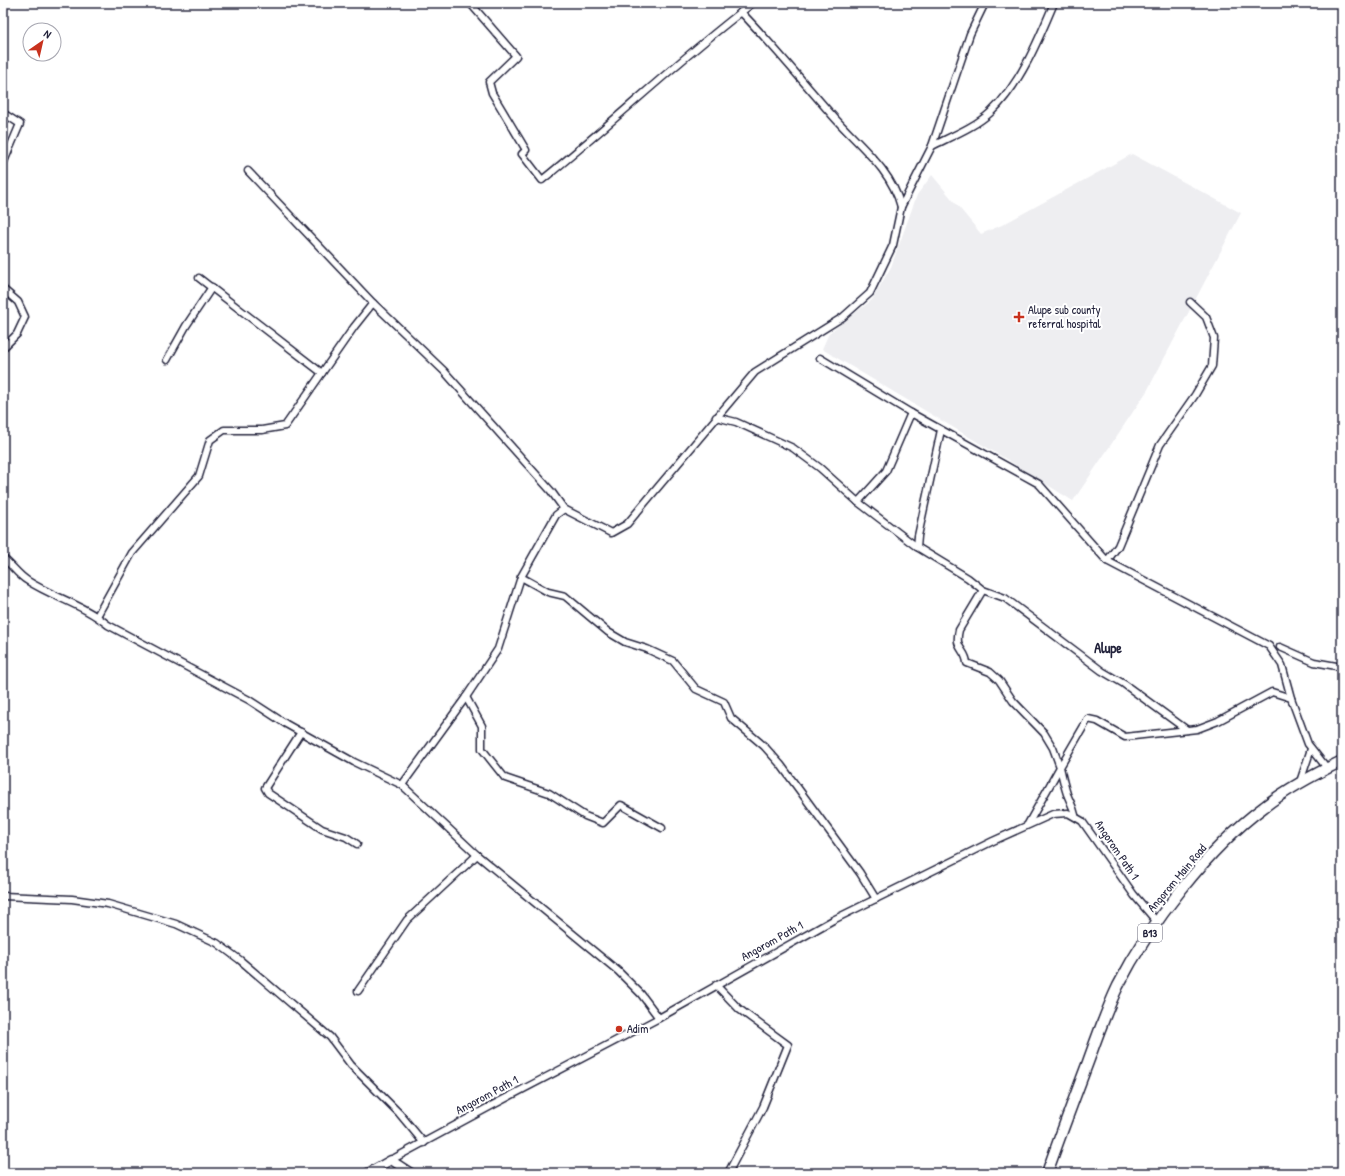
<svg xmlns="http://www.w3.org/2000/svg" width="1345" height="1176" font-family="'Patrick Hand',sans-serif">
<rect width="100%" height="100%" fill="#fff"/>
<filter id="ink" filterUnits="userSpaceOnUse"><feTurbulence type="fractalNoise" baseFrequency=".025" numOctaves="2"/><feDisplacementMap in="SourceGraphic" scale="8" xChannelSelector="R" yChannelSelector="G"/><feConvolveMatrix kernelMatrix="1 2 1 2 8 2 1 2 1" color-interpolation-filters="sRGB"/></filter>
<g filter="url(#ink)">
<polygon fill="#eeeef1" points="1132,154 1241,213 1147,391 1073,501 1011,462 822,349 829,333 872,300 891,267 917,195 932,175 981,234 1002,225"/>
<g fill="none" stroke-linecap="round" stroke-linejoin="round">
<defs>
<g id="minor">
<path d="M470 3 516 56 489 82 492 93 526 150 522 154 542 180C614 122 680 58 753 3"/>
<path d="M741 12C773 45 802 81 832 115 857 144 891 168 901 207"/>
<polyline points="3,113 20,124 3,164"/>
<path d="M932 146C952 136 975 127 991 112 1020 85 1039 39 1054 3"/>
<polyline points="248,171 373,303 444,371 551,491 564,509"/>
<polyline points="199,278 322,373"/>
<polyline points="3,289 18,302 25,317 17,334 3,348"/>
<polyline points="820,358 911,413 1039,484 1107,561 1269,646 1282,665 1291,698"/>
<polyline points="167,360 186,326 212,287"/>
<path d="M716 417 736 422 793 448 820 468 858 502 917 547 968 578 983 590 959 630C954 650 966 649 967 663L990 672 999 680 1013 701 1044 733 1053 748 1060 767 1028 824"/>
<polyline points="858,502 886,471 911,413"/>
<polyline points="917,547 918,536 941,430"/>
<path d="M3 558C12 565 18 575 28 581 53 597 84 605 108 625L249 700 286 724 354 762 402 785"/>
<polyline points="1107,561 1118,546 1160,445 1195,395 1212,366 1214,338 1206,317 1190,302"/>
<polyline points="521,577 548,592 565,596 608,632 625,642 647,649 673,661 696,689 724,702 731,718 764,746 781,765 860,873 876,899"/>
<polyline points="983,590 1005,598 1102,671 1124,684 1187,730"/>
<polyline points="97,616 132,553 199,476 210,440 224,430 262,430 285,426 354,327 373,303"/>
<polyline points="1280,647 1314,662 1342,667"/>
<polyline points="466,697 482,726 482,749 505,778 549,793 585,816 603,823 621,805 662,828"/>
<polyline points="301,732 265,788 268,793 322,829 346,837 357,844"/>
<polyline points="1300,782 1311,749"/>
<path d="M1075 815C1073 806 1070 802 1067 794 1064 785 1062 776 1060 767L1088 719 1097 721 1125 737 1197 729 1218 721 1272 692 1291 698 1308 744 1327 768"/>
<polyline points="3,896 72,899 108,904 176,924 217,943 240,960 330,1037 351,1065 399,1113 424,1143"/>
<polyline points="716,985 739,1009 788,1045 763,1107 728,1173"/>
<polyline points="358,991 407,920 477,855"/>
<polyline points="659,1018 641,994 618,971 477,855 402,785 466,697 498,649 521,577 556,515 564,509 611,533 627,524 755,372 843,317 870,293 893,245 901,207 932,146 970,34 985,3"/>
<polyline points="391,1160 491,1106 659,1018 833,920 993,841 1053,814 1068,813 1082,821 1134,895 1157,922"/>
</g>
<polyline id="tertiary" points="368,1173 391,1160 411,1173"/>
<path id="trunk" d="M1047 1173C1060 1136 1074 1099 1088 1062 1097 1037 1106 1011 1118 986 1149 925 1208 848 1264 807 1288 788 1315 774 1342 761"/>
</defs>
<use href="#minor" stroke="#22223b" stroke-width="9"/>
<use href="#tertiary" stroke="#22223b" stroke-width="11"/>
<use href="#trunk" stroke="#22223b" stroke-width="13"/>
<use href="#minor" stroke="#fff" stroke-width="6"/>
<use href="#tertiary" stroke="#fff" stroke-width="8"/>
<use href="#trunk" stroke="#fff" stroke-width="10"/>
</g>
</g>
<g fill="#c8321e" stroke="#fff" stroke-width="1.5">
<path d="M1017 311h4v4h4v4h-4v4h-4v-4h-4v-4h4z"/>
<circle cx="619" cy="1029" r="4"/>
</g>
<g text-anchor="middle" stroke-width="4" stroke-linejoin="round" paint-order="stroke">
<rect fill="#fff" stroke="#646476" stroke-width="1" x="1138" y="924" width="24" height="18" rx="3"/>
<g font-size="11" font-weight="bold" fill="#22223b">
<text x="1150" y="937">B13</text>
</g>
<g font-size="12" fill="#22223b" stroke="#fff" text-anchor="start">
<text x="1028" y="314">Alupe sub county<tspan x="1028" dy="14">referral hospital</tspan></text>
<text x="627" y="1033">Adim</text>
</g>
<g font-size="12" fill="#22223b" stroke="#fff">
<text transform="translate(1117 850) rotate(56)" y="4">Angorom Path 1</text>
<text transform="translate(1177 878) rotate(-50)" y="4">Angorom Main Road</text>
<text transform="translate(772 941) rotate(-29)" y="4">Angorom Path 1</text>
<text transform="translate(487 1095) rotate(-28)" y="4">Angorom Path 1</text>
</g>
<g font-size="14" font-weight="bold" fill="#22223b" stroke="#fff">
<text x="1108" y="653">Alupe</text>
</g>
</g>
<rect width="1345" height="1176" fill="none" stroke="#fff" stroke-width="16"/>
<rect x="8" y="8" width="1329" height="1160" fill="none" stroke="#22223b" stroke-width="1.5" filter="url(#ink)"/>
<g transform="translate(42 42) rotate(34)"><circle r="19" fill="#ffffff" stroke="#a7a7b1"/>
<path d="M0-3L7 15L0 10L-7 15Z" fill="#c8321e"/>
<text y="-6" font-size="11" font-weight="bold" text-anchor="middle" fill="#22223b">N</text>
</g>
</svg>
